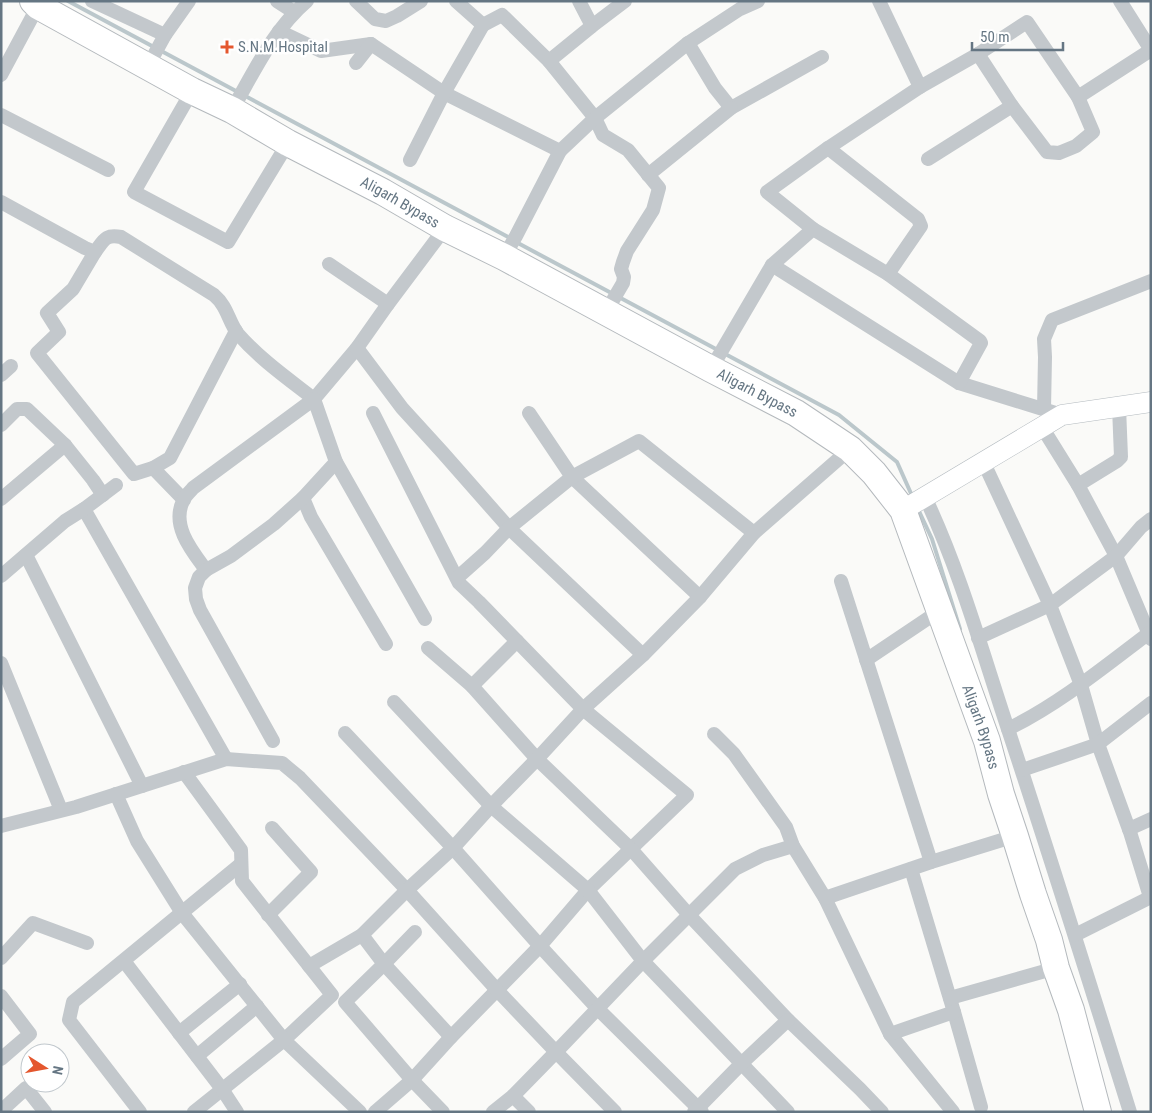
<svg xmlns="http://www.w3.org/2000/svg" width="1152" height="1113" font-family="'Roboto Condensed',sans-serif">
<rect width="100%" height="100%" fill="#fafaf8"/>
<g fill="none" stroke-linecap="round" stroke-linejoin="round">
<g stroke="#bbc7cb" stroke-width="4">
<polyline points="68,1 510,238"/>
<polyline points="516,242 839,415 897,462 913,498"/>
<polyline points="918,509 932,539 960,629"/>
</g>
<defs>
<polyline id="secondary" points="903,510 1062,415 1151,402"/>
<g id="highway">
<path id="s1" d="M33 1 38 6 192 91 232 110 288 143 383 192 445 228 504 257 711 369 796 413 850 449 874 473 903 510 987 741 1001 794 1015 836 1033 894 1049 940 1056 968 1071 1010 1098 1112"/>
</g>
</defs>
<use href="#secondary" stroke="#b3babf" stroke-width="21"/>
<use href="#highway" stroke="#b4b9bd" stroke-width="28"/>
<g stroke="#c3c8cc" stroke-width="14">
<polyline points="92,1 165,35"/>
<polyline points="277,1 294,12"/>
<polyline points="356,1 375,19 386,21 397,16 421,1"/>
<polyline points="579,1 592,26"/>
<polyline points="879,1 920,87"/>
<polyline points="1120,1 1151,50"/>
<polyline points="483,25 502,15 549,61 595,118 603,135 628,150 659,188 653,210 627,251 623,262 621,269 624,277 623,283 606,312"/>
<polyline points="279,31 321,51 371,44"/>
<polyline points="688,43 715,88 731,108 822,57"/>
<polyline points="978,54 1012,106 1047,152 1059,153 1076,146 1093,132 1078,97"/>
<polyline points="549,61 592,26 625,1"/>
<polyline points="356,63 371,44 444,93 560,151"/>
<polyline points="148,66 165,35 189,1"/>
<polyline points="1,75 38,6"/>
<polyline points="192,91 134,192 228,242 288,143"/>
<path d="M232 110C254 72 273 30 307 1"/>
<polyline points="1,115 108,170"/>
<polyline points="828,148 918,219 921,226 888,274"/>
<polyline points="928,159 1012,106"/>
<polyline points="410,160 444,93 483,25 456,1"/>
<polyline points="648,175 731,108"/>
<path d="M1 202 85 248 95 252C104 240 105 234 121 237L214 295C228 307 228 321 238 334 260 359 287 378 314 399L357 348 388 304 445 228"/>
<polyline points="813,229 767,192 828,148 920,87 978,54 1027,22 1078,97 1151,50"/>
<polyline points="95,252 73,289 47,313 59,332 37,353 134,474 153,468 170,458 236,331"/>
<polyline points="504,257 516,236 560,151 595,118 688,43 740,9 758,1"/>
<polyline points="329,264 388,304"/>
<polyline points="772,265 959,383 1062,415"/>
<polyline points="357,348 402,408 443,453 509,528 643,655"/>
<polyline points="711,369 772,265 813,229 888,274 980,341 981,343 959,383"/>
<polyline points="1,375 11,366"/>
<polyline points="1044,409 1045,357 1044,339 1052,320 1151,281"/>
<polyline points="373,413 459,583 479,602 583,709 687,795 588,890 540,946 451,1037 412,1080 375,1112"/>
<polyline points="529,413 572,477 700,597"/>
<polyline points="1,425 17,409 27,409 65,445 93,480 103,495"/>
<polyline points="1042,427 1078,485 1116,556 1151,639"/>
<polyline points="983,461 1050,605 1081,685 1098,744 1130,832 1150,897"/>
<polyline points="153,468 184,500"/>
<polyline points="1078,485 1117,461 1121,457 1119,407"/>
<path d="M925 497C960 571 982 651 1008 729 1050 856 1090 984 1130 1112"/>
<polyline points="303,498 311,517 386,644"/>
<polyline points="1,499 65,445"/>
<polyline points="84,509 226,759"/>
<polyline points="26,555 142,786"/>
<path d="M206 570C192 551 171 526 183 501 185 496 190 492 193 488L314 399 336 462 425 619"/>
<polyline points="1,576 65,521 84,509 116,485"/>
<polyline points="457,578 485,553 509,528 572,477 639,441 754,533"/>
<polyline points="841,581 931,862"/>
<polyline points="978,638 1050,605 1116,556 1141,527 1151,519"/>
<polyline points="428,648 472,686 537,759 631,849 689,915 788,1020 860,1089 882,1112"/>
<polyline points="866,660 939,611"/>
<polyline points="1,663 61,810"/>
<polyline points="472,686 517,641"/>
<polyline points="394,702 491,806 588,890 643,961 788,1112"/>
<path d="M1008 729C1059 704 1104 667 1149 633"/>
<polyline points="345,733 453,848 540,946 597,1008 702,1112"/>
<polyline points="714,734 734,754 786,827 793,846 825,898 890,1034 953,1112"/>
<polyline points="273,741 200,610 196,599 195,588 199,577 206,570 231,556 274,524 303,498 336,462"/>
<polyline points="1022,770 1098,744 1151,703"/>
<polyline points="184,772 241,850 242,881 332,995 284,1040 360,1112"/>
<polyline points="116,794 137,841 182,913 284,1040 194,1112"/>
<polyline points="1,826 76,807 226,759 282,763 300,778 407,890 497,990 556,1052 615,1112"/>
<polyline points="1129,829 1151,819"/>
<polyline points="911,869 954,1012 981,1107"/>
<polyline points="825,898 931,862 1015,836"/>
<polyline points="268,915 311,872 272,828"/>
<polyline points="415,932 384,964 345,1002 412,1080 443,1112"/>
<polyline points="362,935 384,964 451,1037"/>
<polyline points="1075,935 1151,897"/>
<polyline points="1,958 33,923 87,943"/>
<polyline points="124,961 222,1089 237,1112"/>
<polyline points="309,966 362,935 407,890 453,848 491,806 537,759 583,709 643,655 700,597 754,533 850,449"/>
<polyline points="1,996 30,1034 1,1059"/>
<polyline points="950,998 1056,968"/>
<polyline points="179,1033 240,984"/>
<polyline points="890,1034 954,1012"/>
<polyline points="197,1056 257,1006"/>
<polyline points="513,1096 529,1112"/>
<polyline points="1,1111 26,1088 45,1112"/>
<polyline points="140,1112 69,1020 73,1002 241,864"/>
<polyline points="493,1112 513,1096 556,1052 643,961 735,869 763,855 793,846"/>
<polyline points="694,1112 742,1063 788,1020"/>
</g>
<use href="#secondary" stroke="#fff" stroke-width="20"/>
<use href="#highway" stroke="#fff" stroke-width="26"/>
</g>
<path fill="#e4572e" stroke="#fff" stroke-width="2" d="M224.5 39.5h5v5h5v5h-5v5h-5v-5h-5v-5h5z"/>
<g text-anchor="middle" stroke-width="5" stroke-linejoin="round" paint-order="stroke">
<g font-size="15" fill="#657683" stroke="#fff" text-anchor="start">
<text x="238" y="52">S.N.M.Hospital</text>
</g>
<g font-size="15" fill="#657683" stroke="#fff">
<text dy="5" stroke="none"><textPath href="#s1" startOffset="419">Aligarh Bypass</textPath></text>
<text dy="5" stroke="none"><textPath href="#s1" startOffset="824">Aligarh Bypass</textPath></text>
<text dy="5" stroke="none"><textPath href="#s1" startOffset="1244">Aligarh Bypass</textPath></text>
</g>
</g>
<rect width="1152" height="1113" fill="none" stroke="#657683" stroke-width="5"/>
<g transform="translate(45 1068) rotate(101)"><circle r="24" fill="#ffffff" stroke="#c1c8cd"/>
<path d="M0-4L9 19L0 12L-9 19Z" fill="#e4572e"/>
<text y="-8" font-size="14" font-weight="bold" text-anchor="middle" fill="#657683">N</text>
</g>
<path d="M972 42v8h91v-8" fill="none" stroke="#657683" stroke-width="2.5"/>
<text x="980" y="42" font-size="15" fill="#657683" stroke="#ffffff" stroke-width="4" paint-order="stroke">50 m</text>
</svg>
